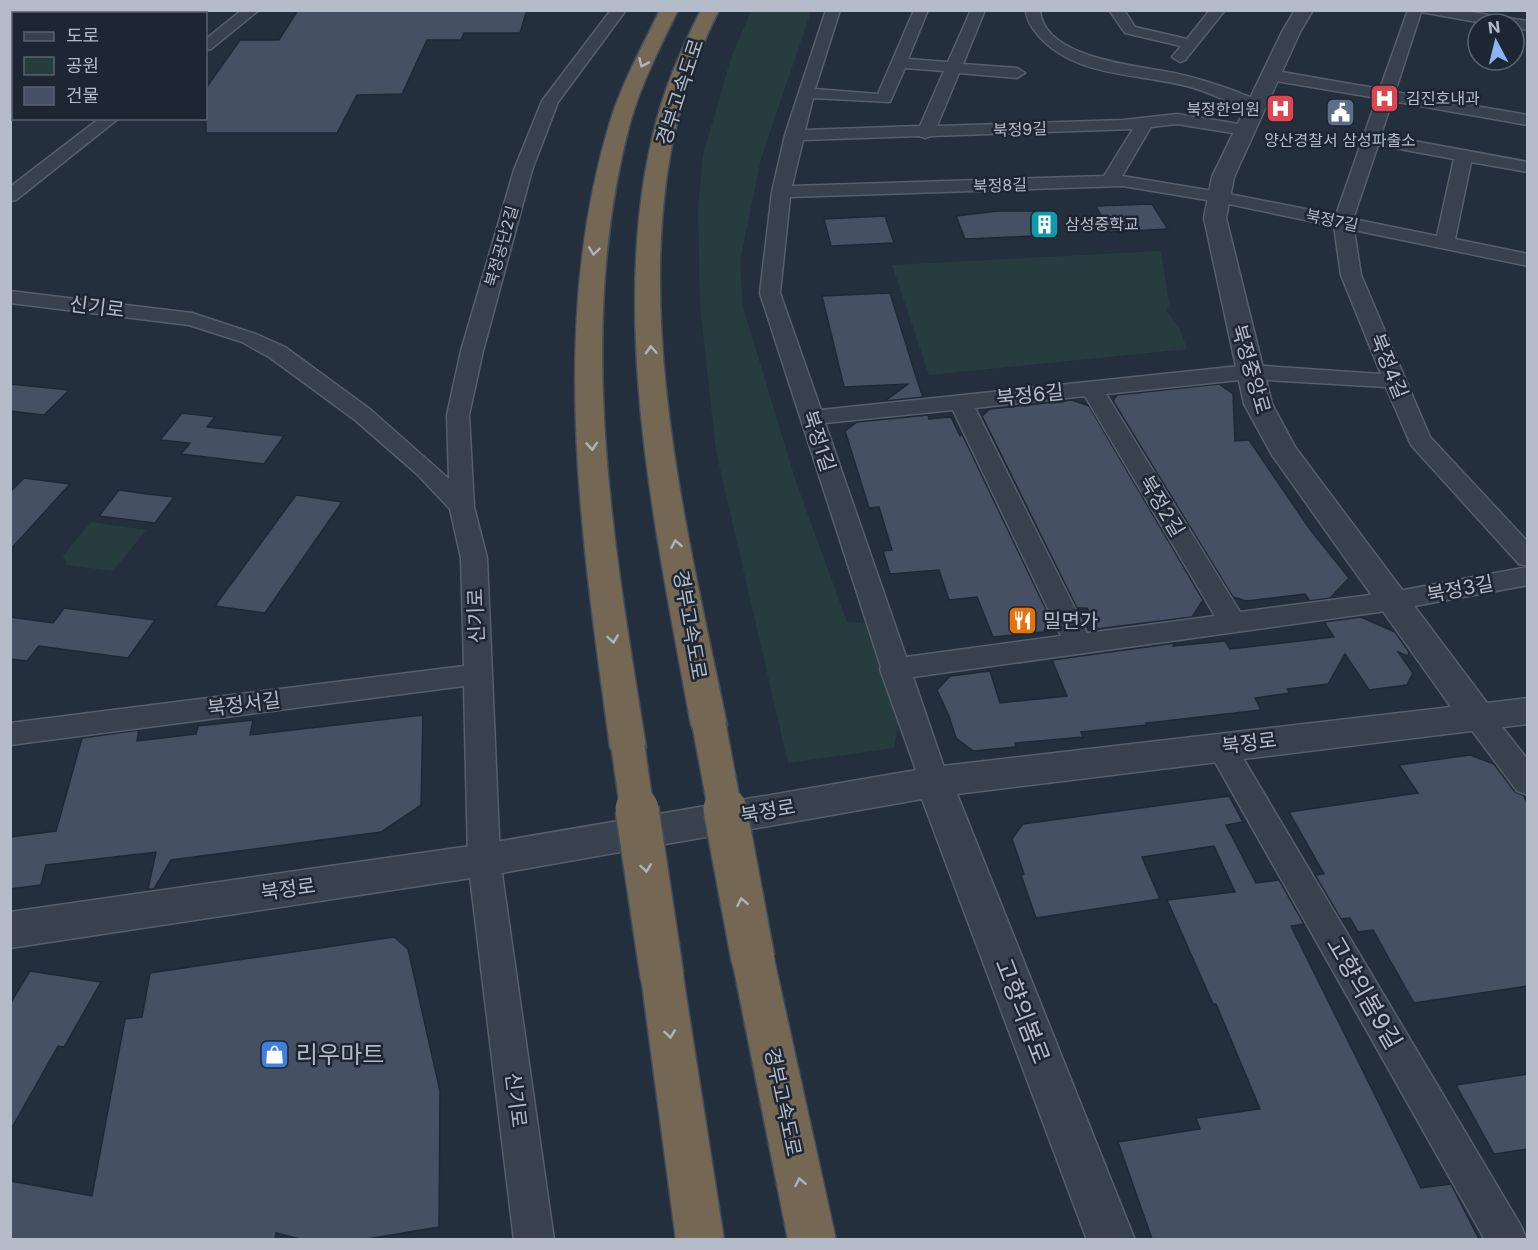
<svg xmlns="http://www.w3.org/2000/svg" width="1538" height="1250" font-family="Inter,'Noto Sans KR',sans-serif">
<rect width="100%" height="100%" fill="#242f3e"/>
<g fill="#263c3f">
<polygon points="751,11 811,11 761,159 740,261 743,307 796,482 847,622 865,623 898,724 894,748 788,763 716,451 700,305 698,208 703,155 731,58"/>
<polygon points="1161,251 1169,304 1167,312 1179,327 1187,349 929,375 892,265"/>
<polygon points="91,522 146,530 113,571 67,565 63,556"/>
</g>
<g fill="#455162" stroke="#1f2835" stroke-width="1.5">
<polygon points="298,10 527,10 520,33 464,33 461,40 427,40 402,94 357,95 337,133 206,133 206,88 240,40 279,40"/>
<polygon points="1152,204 1168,229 1110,232 1096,206"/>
<polygon points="998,211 1044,211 1055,235 965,239 956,216"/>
<polygon points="885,216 894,243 831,246 824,219"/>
<polygon points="890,293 918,383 923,397 885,401 908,384 844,387 822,296"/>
<polygon points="10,384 69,390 44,415 10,411"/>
<polygon points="1219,384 1233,394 1235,441 1249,440 1309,528 1349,578 1330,598 1310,601 1305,594 1246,601 1233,597 1113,401 1117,395"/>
<polygon points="1072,400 1089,406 1203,600 1192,617 1097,629 1087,608 1077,608 982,416 990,409"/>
<polygon points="182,413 215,417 207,427 284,436 264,464 181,454 190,443 160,440"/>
<polygon points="928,415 929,419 951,417 960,436 962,434 1052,622 1043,632 993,637 977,597 949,600 939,570 890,574 883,551 892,550 879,507 869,508 845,431 857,422"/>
<polygon points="24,478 70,484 10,550 10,492"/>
<polygon points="119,490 147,494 174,497 155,523 99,516"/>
<polygon points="296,495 342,502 265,613 215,606"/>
<polygon points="64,608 155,620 128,658 39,646 27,661 10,659 10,617 53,623"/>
<polygon points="1361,617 1395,632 1409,652 1408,656 1398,652 1413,673 1407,685 1369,690 1345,654 1328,684 1287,689 1290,693 1255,698 1261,710 1146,723 1147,725 1081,732 1083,737 1015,743 1016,747 973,751 956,738 949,716 937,690 950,676 990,671 1000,703 1067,696 1052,660 1175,643 1173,646 1225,641 1230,649 1334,637 1324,622"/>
<polygon points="423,715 421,805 381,832 171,860 154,889 148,889 156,852 46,865 41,885 10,889 10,837 56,831 82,738 139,730 137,741 196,734 198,726 253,720 250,735"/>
<polygon points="1470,755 1494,764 1515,792 1523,795 1527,802 1527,986 1414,1003 1373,930 1358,932 1350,918 1341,919 1315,875 1324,874 1289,812 1418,793 1399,765"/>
<polygon points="1229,796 1243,822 1226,825 1256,883 1279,880 1304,924 1291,926 1421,1188 1451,1184 1479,1239 1152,1239 1118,1142 1200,1129 1196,1118 1260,1109 1216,1004 1213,1004 1167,900 1235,892 1214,846 1142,857 1160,899 1036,918 1021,875 1024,874 1012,839 1023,824"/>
<polygon points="394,937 408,949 440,1091 439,1227 367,1239 300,1239 276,1233 275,1239 10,1239 10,1181 92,1196 125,1019 142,1017 150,973"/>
<polygon points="30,971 101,982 64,1047 58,1046 10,1131 10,1004"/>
<polygon points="1527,1074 1527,1149 1494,1154 1456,1085"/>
</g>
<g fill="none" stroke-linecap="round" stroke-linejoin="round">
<defs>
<g id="minor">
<polygon points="242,10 259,10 211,49 206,50 206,39"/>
<polygon points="611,10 626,10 558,102 532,170 483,351 469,415 474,507 487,558 500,860 554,1240 514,1240 468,860 464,686 10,745 10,723 464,666 461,558 450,509 417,474 355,420 269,357 242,342 189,325 10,303 10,291 192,313 256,334 285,347 371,410 449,479 447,415 461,351 514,170 542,101"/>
<path d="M826 10H840L815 89 878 94 914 10H928L908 59 948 62 971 10H985L963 64 1017 68 1025 73 1017 78 959 73 937 126 1124 120 1177 114 1245 125 1251 126 1253 130 1251 134 1245 135 1177 124 1151 127 1122 176 1219 192 1336 215 1377 98 1270 80 1264 78 1262 75 1264 72 1270 70 1380 89 1408 10H1458L1528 21V30L1514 28V24H1488L1421 12 1395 92 1528 115V125L1392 101 1381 135 1528 162V172L1471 162 1455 239 1528 254V266L1354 230 1361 275 1430 437 1528 542V566L1519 564 1411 445 1386 387 1249 379 1106 394 1240 612 1393 592 1528 567V585L1393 610 913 677 949 782 945 790 934 794 923 790 880 669 881 667 760 293 772 192 785 135ZM905 68 944 71 920 126 805 130 813 98 890 102ZM1133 129 1104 176 792 186 803 140 919 136 925 138 931 136ZM1378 145 1454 159 1437 236 1353 219ZM1123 186 1219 202 1334 226 1341 275 1381 374 1249 365 821 410 780 293 790 197ZM1085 396 1215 616 1087 633 975 408ZM953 410 1061 636 906 657 825 423Z"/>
<path d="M1026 10H1040C1043 59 1140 66 1174 73 1197 78 1219 85 1240 93 1248 97 1259 99 1264 106L1256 111C1232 105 1211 92 1187 86 1136 73 1074 77 1038 35 1032 28 1026 20 1026 10Z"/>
<polygon points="1109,10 1124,10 1135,27 1187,39 1210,10 1225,10 1185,60 1180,62 1172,57 1181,46 1125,33"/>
<rect x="10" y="37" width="4" height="10"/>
<polygon points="100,118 119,118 16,200 10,201 10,187"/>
<polygon points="1478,706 1488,709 1528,760 1528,795 1517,791 1468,725 1464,717 1468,709"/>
<polygon points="1221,735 1231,738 1521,1226 1527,1240 1485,1240 1206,746 1211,738"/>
</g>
<polygon id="tertiary" points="1295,10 1313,10 1300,32 1234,177 1226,218 1272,404 1295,447 1487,703 1528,698 1528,724 957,794 1135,1240 1087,1240 922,799 484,876 10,948 10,912 484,844 934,767 1451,707 1272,455 1244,404 1204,218 1212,177 1282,32"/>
<g id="motorway">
<path d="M660 10H678C660 47 641 84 630 123 575 329 613 541 646 747L641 757 628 761 615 757 610 747C582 540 548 326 610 122 622 83 642 47 660 10Z"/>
<path d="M701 10H719C704 40 691 71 682 103 627 298 687 531 727 725L722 735 709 738 696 735 691 725C656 532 602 294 662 102 672 70 686 40 701 10Z"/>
<polygon points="753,941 768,946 774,959 836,1240 788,1240 732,959 738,946"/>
<polygon points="662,957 677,963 683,976 724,1240 676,1240 641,976 647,963"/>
</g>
</defs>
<use href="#minor" stroke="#565f6c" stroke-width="3"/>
<use href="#tertiary" stroke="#565f6c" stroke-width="3"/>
<use href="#motorway" stroke="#434c59" stroke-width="3"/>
<use href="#minor" fill="#38414e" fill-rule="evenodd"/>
<use href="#tertiary" fill="#38414e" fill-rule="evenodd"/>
<use href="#motorway" fill="#746855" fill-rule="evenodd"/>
<defs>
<g id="motorway-bridge-far1">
<polyline points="709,725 725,810"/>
<polyline points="628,747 637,810"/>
</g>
<g id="motorway-bridge">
<polyline points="637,809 662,976"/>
<polyline points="725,809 753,959"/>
</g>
</defs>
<use href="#motorway-bridge-far1" stroke="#434c59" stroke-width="36" stroke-linecap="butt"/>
<use href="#motorway-bridge" stroke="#434c59" stroke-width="46" stroke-linecap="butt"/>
<use href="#motorway-bridge-far1" stroke="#746855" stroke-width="33"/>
<use href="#motorway-bridge" stroke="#746855" stroke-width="43"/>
</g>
<defs><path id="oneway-chevron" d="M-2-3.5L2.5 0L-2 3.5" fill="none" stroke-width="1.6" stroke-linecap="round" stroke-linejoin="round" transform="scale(1.5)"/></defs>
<g stroke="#aeb4bd">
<use href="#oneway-chevron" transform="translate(643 63) rotate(114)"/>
<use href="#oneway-chevron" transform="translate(594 251) rotate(97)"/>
<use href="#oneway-chevron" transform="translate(651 350) rotate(-93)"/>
<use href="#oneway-chevron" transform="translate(592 446) rotate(86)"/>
<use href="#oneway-chevron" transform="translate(676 544) rotate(-100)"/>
<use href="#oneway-chevron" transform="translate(613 639) rotate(82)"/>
<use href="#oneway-chevron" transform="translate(646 868) rotate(82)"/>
<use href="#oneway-chevron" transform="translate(742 902) rotate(-101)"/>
<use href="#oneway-chevron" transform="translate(670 1034) rotate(82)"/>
<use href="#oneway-chevron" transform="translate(800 1182) rotate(-102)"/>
</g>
<defs>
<symbol id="hospital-square" viewBox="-11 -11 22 22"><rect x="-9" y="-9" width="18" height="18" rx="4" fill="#e0444e" stroke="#1d2633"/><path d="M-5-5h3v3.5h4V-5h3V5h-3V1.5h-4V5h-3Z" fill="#fff"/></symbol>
<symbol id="civic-square" viewBox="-11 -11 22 22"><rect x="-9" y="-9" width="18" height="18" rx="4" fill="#5c6f8a" stroke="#1d2633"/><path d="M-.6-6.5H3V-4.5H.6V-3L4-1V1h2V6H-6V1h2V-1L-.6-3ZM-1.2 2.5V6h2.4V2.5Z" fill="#fff"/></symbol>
<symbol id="building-square" viewBox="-11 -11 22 22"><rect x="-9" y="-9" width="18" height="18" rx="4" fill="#0f9aa8" stroke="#1d2633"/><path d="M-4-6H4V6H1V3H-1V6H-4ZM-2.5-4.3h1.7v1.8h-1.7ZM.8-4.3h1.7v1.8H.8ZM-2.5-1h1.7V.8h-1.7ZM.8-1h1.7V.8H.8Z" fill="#fff"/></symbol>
<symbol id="restaurant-square" viewBox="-11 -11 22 22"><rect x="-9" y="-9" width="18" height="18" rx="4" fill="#e8710a" stroke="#1d2633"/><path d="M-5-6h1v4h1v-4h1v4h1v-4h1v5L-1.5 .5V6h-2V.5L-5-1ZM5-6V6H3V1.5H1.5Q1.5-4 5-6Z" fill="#fff"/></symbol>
<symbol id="shop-square" viewBox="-11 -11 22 22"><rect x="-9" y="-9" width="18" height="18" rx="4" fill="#3f7fe0" stroke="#1d2633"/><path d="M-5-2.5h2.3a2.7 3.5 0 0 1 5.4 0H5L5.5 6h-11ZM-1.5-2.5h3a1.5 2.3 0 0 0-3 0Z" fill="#fff"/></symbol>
</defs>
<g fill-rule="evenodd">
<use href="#hospital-square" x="1368" y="82" width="33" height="33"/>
<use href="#hospital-square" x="1264" y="92" width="33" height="33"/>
<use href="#civic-square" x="1324" y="96" width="33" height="33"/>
<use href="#building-square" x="1028" y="208" width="33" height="33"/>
<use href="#restaurant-square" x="1006" y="604" width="33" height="33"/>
<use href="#shop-square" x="258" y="1038" width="33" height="33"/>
</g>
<g text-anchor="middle" stroke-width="5" stroke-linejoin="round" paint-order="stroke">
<g font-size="16" fill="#b4bcc9" stroke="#1d2633" text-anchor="start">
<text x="1406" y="104">김진호내과</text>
<text x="1260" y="115" text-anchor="end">북정한의원</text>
<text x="1340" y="146" text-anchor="middle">양산경찰서 삼성파출소</text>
<text x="1065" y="230">삼성중학교</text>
</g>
<g font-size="16" fill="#b4bcc9" stroke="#1d2633">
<text transform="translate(1020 129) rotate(-2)" y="6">북정9길</text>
<text transform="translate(1000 185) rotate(-2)" y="6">북정8길</text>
<text transform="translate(1332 220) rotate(12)" y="6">북정7길</text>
<text transform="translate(501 246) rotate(-74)" y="6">북정공단2길</text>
</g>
<g font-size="20" fill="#b4bcc9" stroke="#1d2633">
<text transform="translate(680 92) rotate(-72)" y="7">경부고속도로</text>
<text transform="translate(97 307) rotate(7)" y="7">신기로</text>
<text transform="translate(1389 366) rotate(68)" y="7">북정4길</text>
<text transform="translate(1251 369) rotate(74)" y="7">북정중앙로</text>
<text transform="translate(1030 395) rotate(-6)" y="7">북정6길</text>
<text transform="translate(819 441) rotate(72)" y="7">북정1길</text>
<text transform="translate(1162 506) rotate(59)" y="7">북정2길</text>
<text transform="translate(1460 589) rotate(-11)" y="7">북정3길</text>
<text transform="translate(476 616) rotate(-92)" y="7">신기로</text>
<text transform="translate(690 625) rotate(80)" y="7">경부고속도로</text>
<text transform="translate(244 704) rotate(-7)" y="7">북정서길</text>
<text transform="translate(1249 743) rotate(-7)" y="7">북정로</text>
<text transform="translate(768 811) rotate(-10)" y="7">북정로</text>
<text transform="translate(288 889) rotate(-8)" y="7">북정로</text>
<text transform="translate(516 1100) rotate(83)" y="7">신기로</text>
<text transform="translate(783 1102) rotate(78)" y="7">경부고속도로</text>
</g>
<g font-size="20" fill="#b4bcc9" stroke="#1d2633" text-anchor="start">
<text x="1043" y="628">밀면가</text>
</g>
<g font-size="24" fill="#b4bcc9" stroke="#1d2633">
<text transform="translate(1364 993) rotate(60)" y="8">고향의봄9길</text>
<text transform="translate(1022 1011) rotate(69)" y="8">고향의봄로</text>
</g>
<g font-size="24" fill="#b4bcc9" stroke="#1d2633" text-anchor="start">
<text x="296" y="1063">리우마트</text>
</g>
</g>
<rect width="1538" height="1250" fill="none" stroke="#b4bcc9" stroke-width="24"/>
<rect x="12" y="12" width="195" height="108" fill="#1d2633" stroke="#59626f" stroke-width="1.5"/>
<rect x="24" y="32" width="30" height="9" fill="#38414e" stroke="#59626f" stroke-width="1.5"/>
<text x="66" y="42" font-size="18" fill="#b4bcc9">도로</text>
<rect x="24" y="57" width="30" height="18" fill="#263c3f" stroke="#59626f" stroke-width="1.5"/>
<text x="66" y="72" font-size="18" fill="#b4bcc9">공원</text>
<rect x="24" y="87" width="30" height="18" fill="#455162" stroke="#59626f" stroke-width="1.5"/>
<text x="66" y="102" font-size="18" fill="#b4bcc9">건물</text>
<g transform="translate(1496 42) rotate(353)"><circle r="28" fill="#1d2633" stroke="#59626f" stroke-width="1.5"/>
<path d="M0-4.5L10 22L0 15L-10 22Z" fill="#8ab4f8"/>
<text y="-9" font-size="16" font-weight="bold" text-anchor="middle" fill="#b4bcc9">N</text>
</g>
</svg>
